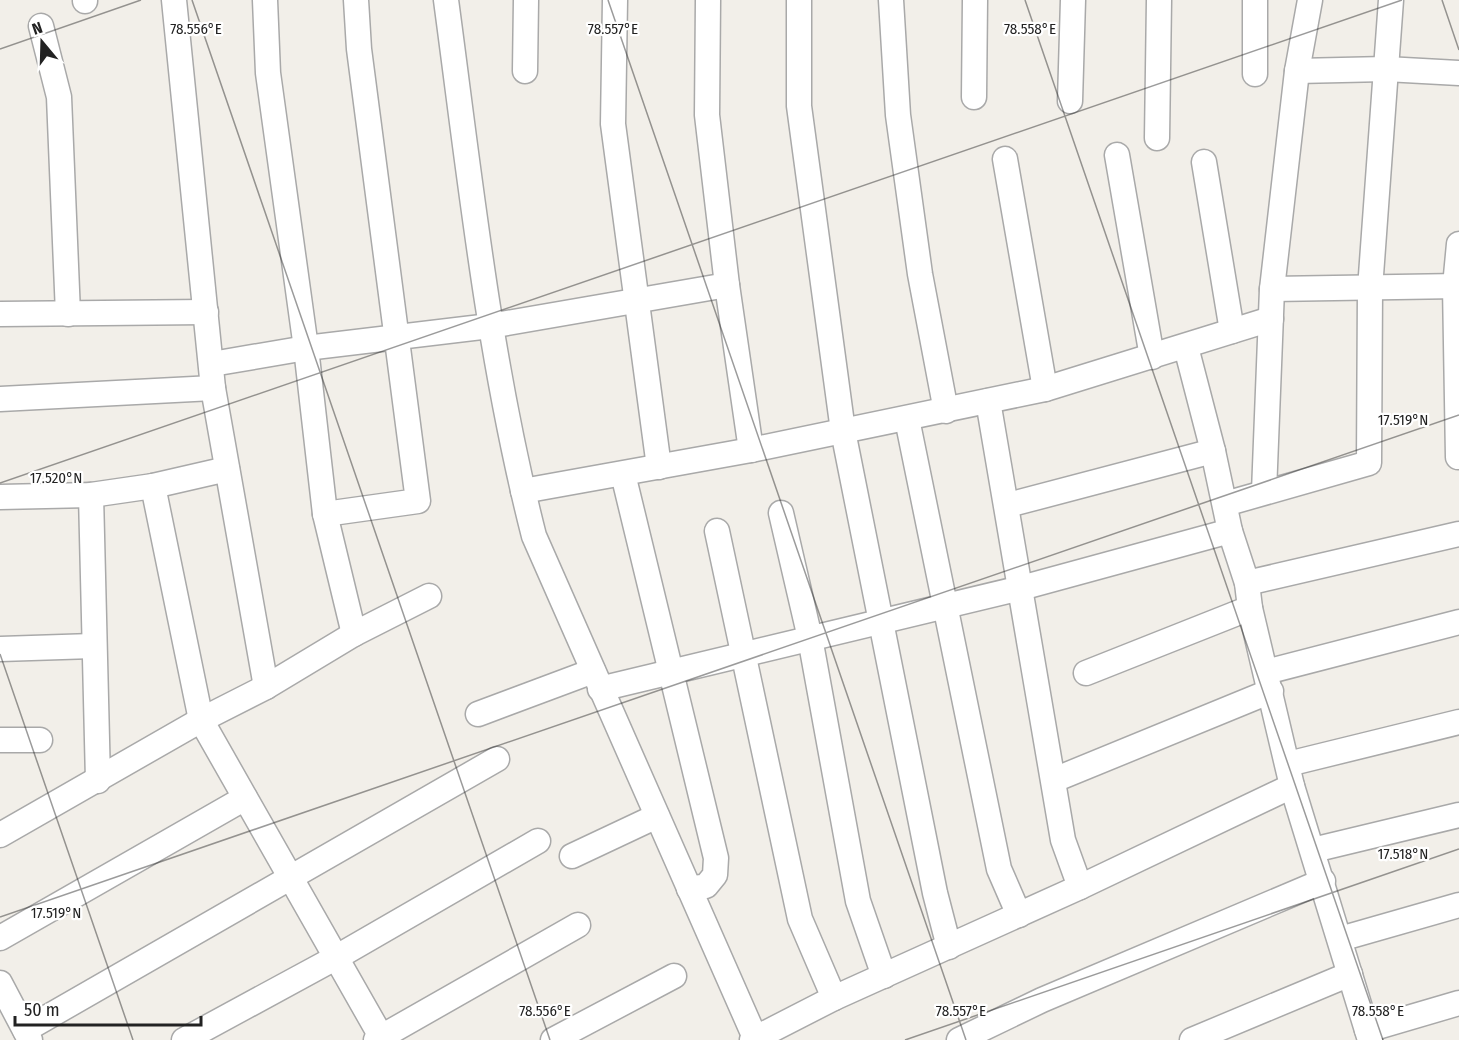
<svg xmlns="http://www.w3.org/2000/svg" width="1459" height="1040" font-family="'Fira Sans Condensed',sans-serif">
<rect width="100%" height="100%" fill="#f2efe9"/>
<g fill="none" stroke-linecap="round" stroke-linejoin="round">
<defs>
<g id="street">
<polyline points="85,0 85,1"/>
<polyline points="174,0 213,388 266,687"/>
<polyline points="265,0 268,73 306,348 325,514 354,634"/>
<path d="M446 0C470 179 489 360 534 536L756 1040"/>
<polyline points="615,0 613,124 659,467"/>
<polyline points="708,0 707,115 727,285 751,450"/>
<polyline points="799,0 799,106 843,431 935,893 949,947"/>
<polyline points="891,0 898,115 920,274 946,411"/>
<polyline points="1255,0 1255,74"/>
<polyline points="41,26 59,97 68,314"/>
<polyline points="525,71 526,0"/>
<polyline points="1297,71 1386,69 1459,73"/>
<polyline points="974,97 975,0"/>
<polyline points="1070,101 1073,0"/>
<polyline points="1157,138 1159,0"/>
<polyline points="1117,155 1152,357"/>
<polyline points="1005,159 1045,389"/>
<polyline points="1204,162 1232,331"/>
<polyline points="1272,289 1459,286"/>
<polyline points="0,314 206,312"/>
<polyline points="1186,347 1213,451 1230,531 1247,583 1250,608 1292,786 1370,1040"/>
<polyline points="212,364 306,348 490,326 727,285"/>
<polyline points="0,399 213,388"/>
<polyline points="988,401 1063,840 1080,887"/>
<polyline points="907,419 999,869 1019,915"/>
<polyline points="1458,457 1455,286 1459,244"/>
<polyline points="623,474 716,858 715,875 706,886 689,889"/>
<polyline points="153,486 201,720 383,1040"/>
<polyline points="523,491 751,450 1045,389 1271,319"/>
<polyline points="1264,492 1272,289 1297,71 1310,0"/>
<polyline points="91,495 98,781"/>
<polyline points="0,497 91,495 153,486 227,469"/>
<polyline points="1225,504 1369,463 1370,289 1391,0"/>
<polyline points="1008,505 1213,451"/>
<polyline points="781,513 810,638 858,901 884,976"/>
<polyline points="325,514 418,501 359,49 356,0"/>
<polyline points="717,531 800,919 834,998"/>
<polyline points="1247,583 1459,534"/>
<polyline points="0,649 93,646"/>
<polyline points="1266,672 1459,622"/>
<polyline points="1086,673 1250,608"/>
<polyline points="600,689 1021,588 1230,531"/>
<polyline points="478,714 593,671"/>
<polyline points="0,740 40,740"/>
<polyline points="1288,764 1459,722"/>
<polyline points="1054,780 1271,691"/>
<polyline points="0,835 201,720 266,687 354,634 429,596"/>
<polyline points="1313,850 1459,815"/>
<polyline points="572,856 657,816"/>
<polyline points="0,938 245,798"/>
<polyline points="1340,939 1459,905"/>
<polyline points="0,983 30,1040"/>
<polyline points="25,1030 497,759"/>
<polyline points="1367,1030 1459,1003"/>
<polyline points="184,1040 337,957 538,841"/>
<polyline points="376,1040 578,925"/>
<polyline points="553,1040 674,976"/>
<polyline points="752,1040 834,998 1080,887 1292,786"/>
<polyline points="959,1040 1042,1000 1323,881"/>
<polyline points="1192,1040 1350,974"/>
</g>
</defs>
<use href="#street" stroke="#a9a9a9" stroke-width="27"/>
<use href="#street" stroke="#fff" stroke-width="24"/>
</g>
<path fill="none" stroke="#222" stroke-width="1.5" stroke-opacity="0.45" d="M192 0 550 1040M608 0 966 1040M1025 0 1383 1040M1442 0 1459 50M0 49 141 0M0 483 1402 0M0 654 133 1040M0 917 1459 415M905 1040 1459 849"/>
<g font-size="15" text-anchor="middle" fill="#222" stroke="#fff" stroke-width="4.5" stroke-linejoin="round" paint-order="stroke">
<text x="613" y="34">78.557°E</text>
<text x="196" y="34">78.556°E</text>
<text x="1030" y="34">78.558°E</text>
<text x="1403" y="425">17.519°N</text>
<text x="56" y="483">17.520°N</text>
<text x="1403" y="859">17.518°N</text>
<text x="56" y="918">17.519°N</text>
<text x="545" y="1016">78.556°E</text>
<text x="961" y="1016">78.557°E</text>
<text x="1378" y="1016">78.558°E</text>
</g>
<g transform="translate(42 42) rotate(341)" stroke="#ffffff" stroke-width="4.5" paint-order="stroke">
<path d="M0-4.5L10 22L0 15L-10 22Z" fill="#222222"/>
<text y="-9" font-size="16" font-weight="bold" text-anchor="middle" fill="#222222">N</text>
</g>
<path d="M15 1016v9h186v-9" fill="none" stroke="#222222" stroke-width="3"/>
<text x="24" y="1016" font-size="18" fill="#222222" stroke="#ffffff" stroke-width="4.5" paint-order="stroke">50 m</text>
</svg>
